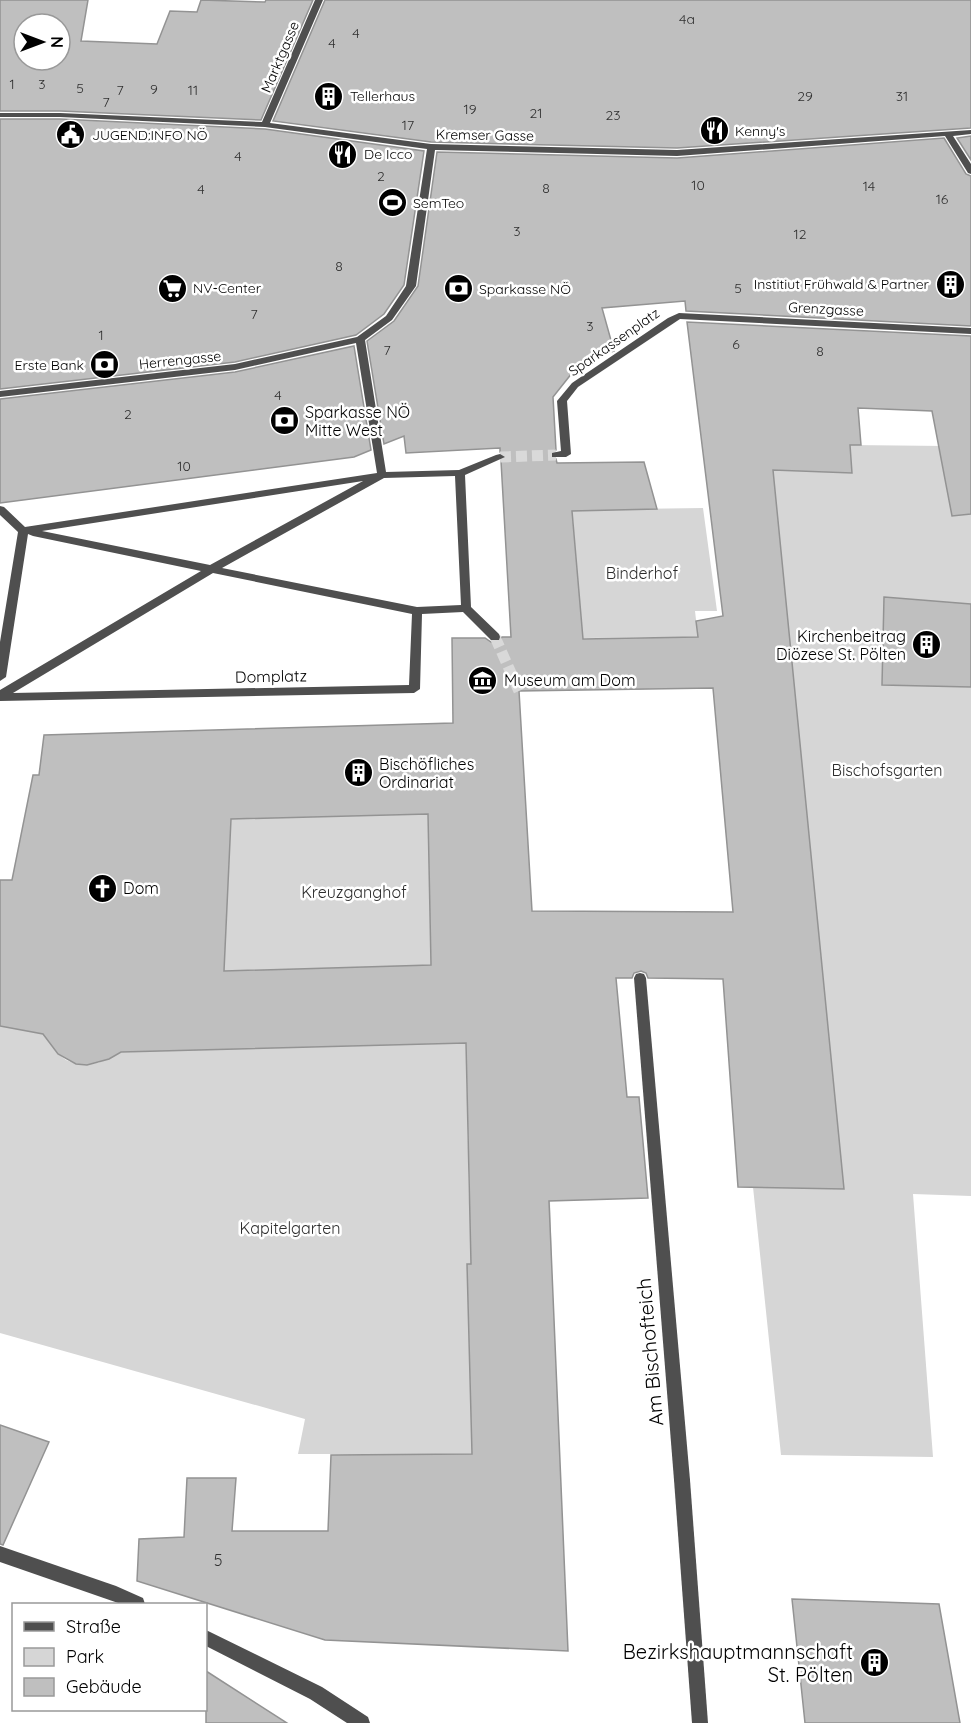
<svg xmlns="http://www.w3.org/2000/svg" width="971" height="1723" font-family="Quicksand,sans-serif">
<rect width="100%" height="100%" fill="#fff"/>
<g fill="#d6d6d6">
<polygon points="850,445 945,446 971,474 971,604 884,597 882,685 971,687 971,1196 913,1194 933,1457 781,1455 753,1187 773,470 851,473"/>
<polygon points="572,506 631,509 703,508 717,611 695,611 698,637 582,638"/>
<polygon points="428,814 431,965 224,971 231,819"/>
<polygon points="0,1002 50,1038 58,1054 66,1060 76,1064 98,1063 119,1053 126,1046 169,1050 466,1043 469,1203 550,1201 552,1263 467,1265 472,1454 298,1454 305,1419 0,1333"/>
</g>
<g fill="#bfbfbf" stroke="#939393" stroke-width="1.5" fill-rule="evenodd">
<path d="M0 0H88L81 41 157 44 170 11 197 12 201 0 265 2 266 0H313L261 120 60 111H0ZM24 24H60V60H24Z"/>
<polygon points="325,0 971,0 971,128 677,148 431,142 273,121"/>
<polygon points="0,119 60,119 265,129 424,151 404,285 384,314 356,335 235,362 0,389"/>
<polygon points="971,136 971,160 957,138"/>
<path d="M944 138 966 174 971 176V326L686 311 685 301 602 308 614 351 580 363 553 397 556 450 550 452V459H556L557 463 644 462 657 509 572 511 583 639 698 637 696 621 723 616 687 322 971 336V514L952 516 932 411 858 408 861 445H850L852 473 773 470 844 1189 738 1187 723 979 648 978 646 973 641 971 634 973 632 978H616L627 1097H639L648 1198 549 1201 568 1651 325 1640 137 1581 139 1539 184 1537 187 1478H236L232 1531H328L331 1455 472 1454 467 1264H471L466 1043 121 1052 109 1059 87 1065 76 1064 58 1054 43 1034 0 1026V880H12L33 775H39L44 735 453 723 452 638H485L491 642H499L502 637H511L501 461 507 456 500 452V448L406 453 404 436 384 444 367 341 394 321 418 286 437 152 677 158ZM713 688 733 912 532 911 519 691ZM428 814 431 965 224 971 231 819Z"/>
<polygon points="354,346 371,450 354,457 0,503 0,399 235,372"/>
<polygon points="884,597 971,604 971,687 882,685"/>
<polygon points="0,1425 49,1442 3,1545 0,1544"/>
<polygon points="792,1599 939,1604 960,1723 805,1723"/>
<polygon points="206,1671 287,1723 206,1723"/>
</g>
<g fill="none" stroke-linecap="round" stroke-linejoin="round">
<g stroke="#d9d9d9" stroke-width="11" stroke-dasharray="11 5" stroke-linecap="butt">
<polyline points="500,457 556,455"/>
<polyline points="495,637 519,691"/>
</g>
<polygon fill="#4f4f4f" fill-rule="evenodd" points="640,973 644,974 646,978 690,1480 687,1485 682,1487 677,1485 674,1480 634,978 636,974"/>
<g fill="#4f4f4f" fill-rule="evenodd">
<path d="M315 0H323L270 123 431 144 677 150 971 130V134L953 136 971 164V174L968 173 945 136 677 156 435 150 416 286 392 320 365 340 386 472 459 470 496 455 500 454 505 457 465 475 471 607 499 634 500 637 499 640H491L463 612 422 614 420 689 414 693 0 701V690L201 571 33 536 28 534 6 677 0 681V642L18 532 0 515V506L4 507 25 527 377 473 356 343 235 370 0 397V391L235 364 357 337 386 316 406 286 427 149 265 127 60 117H0V113H60L262 122ZM455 476 461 605 417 607 222 568 384 478ZM363 481 210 565 42 531ZM213 573 412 614 409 685 13 693Z"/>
<polygon points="679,313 971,328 971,334 680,319 578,387 567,401 571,454 566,457 552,457 552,453 561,451 557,401 572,383 668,318"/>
<polygon points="682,1473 687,1475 690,1480 708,1723 692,1723 674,1480 677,1475"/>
<polygon points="0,1546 116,1586 143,1598 145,1604 121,1604 0,1562"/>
<polygon points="206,1630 322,1687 368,1717 370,1723 347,1723 310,1699 206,1646"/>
</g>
</g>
<defs>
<symbol id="building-disc" viewBox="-11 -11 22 22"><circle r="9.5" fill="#000" stroke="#fff"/><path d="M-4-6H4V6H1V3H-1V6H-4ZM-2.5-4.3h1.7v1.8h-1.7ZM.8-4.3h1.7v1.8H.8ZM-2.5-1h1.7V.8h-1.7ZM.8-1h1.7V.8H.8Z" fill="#fff"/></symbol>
<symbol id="restaurant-disc" viewBox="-11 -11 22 22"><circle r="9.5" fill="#000" stroke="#fff"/><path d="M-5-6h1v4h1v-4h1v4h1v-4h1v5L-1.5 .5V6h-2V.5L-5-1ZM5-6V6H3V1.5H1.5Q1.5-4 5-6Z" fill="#fff"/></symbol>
<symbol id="civic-disc" viewBox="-11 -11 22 22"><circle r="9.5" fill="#000" stroke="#fff"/><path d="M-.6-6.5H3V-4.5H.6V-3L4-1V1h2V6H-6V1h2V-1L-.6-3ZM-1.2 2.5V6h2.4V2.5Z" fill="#fff"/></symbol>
<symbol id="stadium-disc" viewBox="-11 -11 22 22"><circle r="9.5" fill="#000" stroke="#fff"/><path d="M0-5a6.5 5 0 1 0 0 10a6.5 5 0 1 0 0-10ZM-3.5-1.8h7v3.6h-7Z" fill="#fff"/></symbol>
<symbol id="supermarket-disc" viewBox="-11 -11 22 22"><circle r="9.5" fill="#000" stroke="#fff"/><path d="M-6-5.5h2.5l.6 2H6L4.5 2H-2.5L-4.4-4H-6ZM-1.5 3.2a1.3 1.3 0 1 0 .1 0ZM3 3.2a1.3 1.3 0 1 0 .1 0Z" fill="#fff"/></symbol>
<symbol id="bank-disc" viewBox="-11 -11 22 22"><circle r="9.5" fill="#000" stroke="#fff"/><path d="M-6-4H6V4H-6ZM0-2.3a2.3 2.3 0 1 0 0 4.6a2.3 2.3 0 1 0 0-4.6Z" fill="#fff"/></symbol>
<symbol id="museum-disc" viewBox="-11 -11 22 22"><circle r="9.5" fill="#000" stroke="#fff"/><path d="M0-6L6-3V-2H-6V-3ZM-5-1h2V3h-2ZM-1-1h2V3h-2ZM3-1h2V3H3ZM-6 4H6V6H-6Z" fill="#fff"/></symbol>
<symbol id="church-disc" viewBox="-11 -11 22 22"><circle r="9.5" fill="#000" stroke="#fff"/><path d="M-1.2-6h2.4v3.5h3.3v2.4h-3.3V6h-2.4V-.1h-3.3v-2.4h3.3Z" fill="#fff"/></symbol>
</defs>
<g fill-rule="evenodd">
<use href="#building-disc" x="312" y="80" width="33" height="33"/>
<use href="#restaurant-disc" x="698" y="114" width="33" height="33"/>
<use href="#civic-disc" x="54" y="118" width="33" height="33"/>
<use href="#restaurant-disc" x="326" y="138" width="33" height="33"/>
<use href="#stadium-disc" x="376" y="186" width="33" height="33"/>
<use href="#building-disc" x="934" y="268" width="33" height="33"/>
<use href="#supermarket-disc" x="156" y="272" width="33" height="33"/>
<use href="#bank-disc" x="442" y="272" width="33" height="33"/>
<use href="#bank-disc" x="88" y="348" width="33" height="33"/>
<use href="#bank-disc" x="268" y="404" width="33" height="33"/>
<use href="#building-disc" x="910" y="628" width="33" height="33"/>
<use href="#museum-disc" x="466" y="664" width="33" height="33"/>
<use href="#building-disc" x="342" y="756" width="33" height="33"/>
<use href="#church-disc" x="86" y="872" width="33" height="33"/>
<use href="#building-disc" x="858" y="1646" width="33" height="33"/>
</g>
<g text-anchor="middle" stroke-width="5" stroke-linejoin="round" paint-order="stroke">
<g font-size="14" fill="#303030">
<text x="687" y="24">4a</text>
<text x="356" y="38">4</text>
<text x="332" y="48">4</text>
<text x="12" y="89">1</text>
<text x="42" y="89">3</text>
<text x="80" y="93">5</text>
<text x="154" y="94">9</text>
<text x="120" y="95">7</text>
<text x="193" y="95">11</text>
<text x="805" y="101">29</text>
<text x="902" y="101">31</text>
<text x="106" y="107">7</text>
<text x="470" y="114">19</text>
<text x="536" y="118">21</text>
<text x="613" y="120">23</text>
<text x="408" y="130">17</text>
<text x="238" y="161">4</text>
<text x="381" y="181">2</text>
<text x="698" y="190">10</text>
<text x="869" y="191">14</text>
<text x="546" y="193">8</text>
<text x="201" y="194">4</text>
<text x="942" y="204">16</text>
<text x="517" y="236">3</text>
<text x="800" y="239">12</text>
<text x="339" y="271">8</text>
<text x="738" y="293">5</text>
<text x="254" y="319">7</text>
<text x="590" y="331">3</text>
<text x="101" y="340">1</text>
<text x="736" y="349">6</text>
<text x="387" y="355">7</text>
<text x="820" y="356">8</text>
<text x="278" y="400">4</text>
<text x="128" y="419">2</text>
<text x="184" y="471">10</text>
</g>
<g font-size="14" fill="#000" stroke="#fff">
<text transform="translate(280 57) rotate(-67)" y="5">Marktgasse</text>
<text transform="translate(485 135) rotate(1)" y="5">Kremser Gasse</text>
<text transform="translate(826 309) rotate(3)" y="5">Grenzgasse</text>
<text transform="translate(614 342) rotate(-35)" y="5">Sparkassenplatz</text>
<text transform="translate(180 360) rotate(-6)" y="5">Herrengasse</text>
</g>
<g font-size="14" fill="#000" stroke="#fff" text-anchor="start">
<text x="350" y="101">Tellerhaus</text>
<text x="735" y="136">Kenny's</text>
<text x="92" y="140">JUGEND:INFO NÖ</text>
<text x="364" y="159">De Icco</text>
<text x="413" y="208">SemTeo</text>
<text x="929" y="289" text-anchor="end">Institiut Frühwald &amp; Partner</text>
<text x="193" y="293">NV-Center</text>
<text x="479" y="294">Sparkasse NÖ</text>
<text x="84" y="370" text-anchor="end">Erste Bank</text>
</g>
<g font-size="16" fill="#000" stroke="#fff" text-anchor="start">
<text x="305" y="418">Sparkasse NÖ<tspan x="305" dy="18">Mitte West</tspan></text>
<text x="906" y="642" text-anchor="end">Kirchenbeitrag<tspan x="906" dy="18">Diözese St. Pölten</tspan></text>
<text x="504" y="686">Museum am Dom</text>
<text x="379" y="770">Bischöfliches<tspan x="379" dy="18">Ordinariat</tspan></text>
<text x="123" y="894">Dom</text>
</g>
<g font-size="16" fill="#2d2d2d" stroke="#fff">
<text x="642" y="579">Binderhof</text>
<text x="887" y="776">Bischofsgarten</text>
<text x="354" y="898">Kreuzganghof</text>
<text x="290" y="1234">Kapitelgarten</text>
</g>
<g font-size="16" fill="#000" stroke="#fff">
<text transform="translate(271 676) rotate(-1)" y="6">Domplatz</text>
</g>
<g font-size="16" fill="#303030">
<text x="218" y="1566">5</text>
</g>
<g font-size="20" fill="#000" stroke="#fff">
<text transform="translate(650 1352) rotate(-95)" y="7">Am Bischofteich</text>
</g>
<g font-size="20" fill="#000" stroke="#fff" text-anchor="end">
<text x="853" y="1659">Bezirkshauptmannschaft<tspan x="853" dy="23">St. Pölten</tspan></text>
</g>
</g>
<rect x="12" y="1603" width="195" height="108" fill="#ffffff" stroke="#999999" stroke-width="1.5"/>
<rect x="24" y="1622" width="30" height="9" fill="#4f4f4f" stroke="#999999" stroke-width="1.5"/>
<text x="66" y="1633" font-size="18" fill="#000000">Straße</text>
<rect x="24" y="1648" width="30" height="18" fill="#d6d6d6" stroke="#999999" stroke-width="1.5"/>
<text x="66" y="1663" font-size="18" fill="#000000">Park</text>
<rect x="24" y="1678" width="30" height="18" fill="#bfbfbf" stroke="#999999" stroke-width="1.5"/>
<text x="66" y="1693" font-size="18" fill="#000000">Gebäude</text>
<g transform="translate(42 42) rotate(90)"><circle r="28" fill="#ffffff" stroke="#999999" stroke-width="1.5"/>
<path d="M0-4.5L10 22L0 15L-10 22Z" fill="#000000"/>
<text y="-9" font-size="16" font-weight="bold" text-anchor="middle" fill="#000000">N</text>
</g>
</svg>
